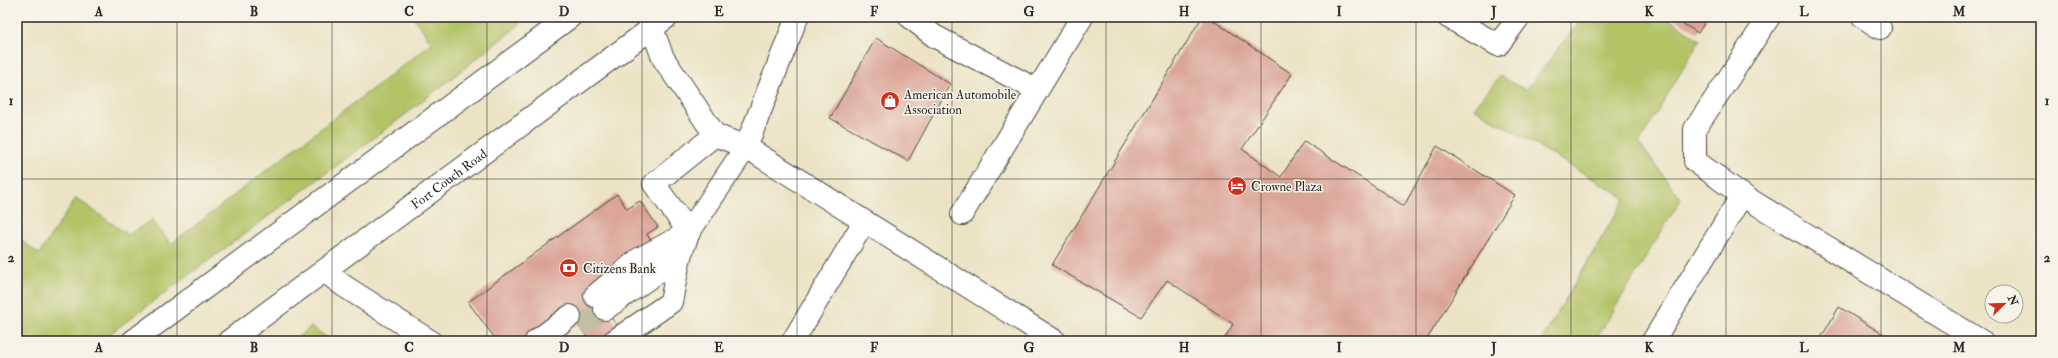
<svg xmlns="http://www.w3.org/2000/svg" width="2058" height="358" font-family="'IM FELL Double Pica',serif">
<rect width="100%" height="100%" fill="#f7f3e8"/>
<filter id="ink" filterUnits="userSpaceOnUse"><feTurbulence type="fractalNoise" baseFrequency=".025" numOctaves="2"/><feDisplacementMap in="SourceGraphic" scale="8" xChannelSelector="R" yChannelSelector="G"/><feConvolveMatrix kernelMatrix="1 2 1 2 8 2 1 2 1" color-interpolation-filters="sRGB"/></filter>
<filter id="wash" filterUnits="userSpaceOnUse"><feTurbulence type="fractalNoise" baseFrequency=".012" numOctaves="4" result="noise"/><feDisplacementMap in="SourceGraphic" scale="16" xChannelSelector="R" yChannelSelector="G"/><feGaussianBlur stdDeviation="0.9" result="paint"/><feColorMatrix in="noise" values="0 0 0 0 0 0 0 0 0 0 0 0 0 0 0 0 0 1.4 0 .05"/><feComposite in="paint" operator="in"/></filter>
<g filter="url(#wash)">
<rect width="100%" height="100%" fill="#ece3c5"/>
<g fill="#b3c366" stroke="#6f7748">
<polygon points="413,17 523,17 518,26 402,117 100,341 17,341 17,237 39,254 76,198 128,235 152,220 171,244 432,43"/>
<polygon points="1583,17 1666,17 1700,40 1639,143 1681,199 1595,341 1541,341 1625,198 1474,108 1500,76 1526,90"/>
<polygon points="311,327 333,341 293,341"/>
</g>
<g id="blocks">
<g fill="#daa497">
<polygon points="1202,17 1208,17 1292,74 1242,149 1281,177 1304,141 1404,206 1437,146 1515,195 1426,341 1223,341 1233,324 1167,280 1141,317 1052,265"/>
<polygon points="1672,17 1708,17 1698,33"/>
<polygon points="876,38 950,84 908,161 830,118"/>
<polygon points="617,194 627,209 640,201 658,227 647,234 653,245 605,309 620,329 602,341 590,341 568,312 526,341 497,341 468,302"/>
<polygon points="1839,307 1894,341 1819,341"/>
</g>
</g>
</g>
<g filter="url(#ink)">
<use href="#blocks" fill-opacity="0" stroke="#484742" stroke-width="1"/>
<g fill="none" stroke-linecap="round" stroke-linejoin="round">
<polyline stroke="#c5bea6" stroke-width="22" stroke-dasharray="22 11" stroke-linecap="butt" points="579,327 605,309"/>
<defs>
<g id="minor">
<polyline points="648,17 663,58 715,135 746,147 1055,341"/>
<polyline points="910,17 934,36 1037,90"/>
<polyline points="1448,17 1498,45 1519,17"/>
<polyline points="1769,17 1695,129 1695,161 1742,195 1981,341"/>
<polyline points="1863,17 1880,28"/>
<polyline points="962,214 1082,17"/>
<polyline points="689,232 654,184 715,135"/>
<polyline points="324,271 344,286 430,341"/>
<polyline points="595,296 639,259 689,232"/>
<polyline points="605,309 680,256"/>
<polyline points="133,341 570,17"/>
<path id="s1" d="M229 341 667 17"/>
<polyline points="536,341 570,316"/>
<polyline points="614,341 671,302 680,256 689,232 746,147 797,17"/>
<polyline points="793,341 864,222"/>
<polyline points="1653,341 1742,195"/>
</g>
</defs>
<use href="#minor" stroke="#484742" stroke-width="24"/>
<use href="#minor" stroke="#fff" stroke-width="22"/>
</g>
</g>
<path fill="none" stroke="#2b2b2b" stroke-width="1" stroke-opacity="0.55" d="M177 17V341M332 17V341M487 17V341M642 17V341M797 17V341M952 17V341M1106 17V341M1261 17V341M1416 17V341M1571 17V341M1726 17V341M1881 17V341M17 179H2041"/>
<defs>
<symbol id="shop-disc" viewBox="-11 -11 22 22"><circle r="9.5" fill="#c8321e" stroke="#f7f3e8"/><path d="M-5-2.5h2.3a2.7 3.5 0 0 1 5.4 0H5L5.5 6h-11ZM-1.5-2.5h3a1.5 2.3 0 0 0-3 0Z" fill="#fff"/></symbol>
<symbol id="hotel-disc" viewBox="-11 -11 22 22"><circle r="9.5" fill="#c8321e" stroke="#f7f3e8"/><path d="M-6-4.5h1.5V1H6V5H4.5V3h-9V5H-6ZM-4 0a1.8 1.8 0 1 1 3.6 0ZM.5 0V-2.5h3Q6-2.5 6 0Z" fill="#fff"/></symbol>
<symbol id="bank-disc" viewBox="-11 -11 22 22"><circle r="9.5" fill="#c8321e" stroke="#f7f3e8"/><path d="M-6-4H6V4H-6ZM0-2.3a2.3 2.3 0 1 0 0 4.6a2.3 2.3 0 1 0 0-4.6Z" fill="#fff"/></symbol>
</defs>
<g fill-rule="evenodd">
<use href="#shop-disc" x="879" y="90" width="22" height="22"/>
<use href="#hotel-disc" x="1226" y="175" width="22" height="22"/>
<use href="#bank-disc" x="558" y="257" width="22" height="22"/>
</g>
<g text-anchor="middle" stroke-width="3" stroke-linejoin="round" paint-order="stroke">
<g font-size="13" fill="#2b2b2b" stroke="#f7f3e8" text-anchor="start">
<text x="904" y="99">American Automobile<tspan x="904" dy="15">Association</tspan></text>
<text x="1251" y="191">Crowne Plaza</text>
<text x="583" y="273">Citizens Bank</text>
</g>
<g font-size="13" fill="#2b2b2b" stroke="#f7f3e8">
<text dy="5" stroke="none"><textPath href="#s1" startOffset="273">Fort Couch Road</textPath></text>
</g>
</g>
<rect width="2058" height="358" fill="none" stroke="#f7f3e8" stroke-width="44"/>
<g transform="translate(2004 304) rotate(67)"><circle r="19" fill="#f7f3e8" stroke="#a5a39c"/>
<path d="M0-3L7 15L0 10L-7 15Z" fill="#c8321e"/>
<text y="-6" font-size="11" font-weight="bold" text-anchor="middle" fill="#2b2b2b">N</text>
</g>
<rect x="22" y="22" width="2014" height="314" fill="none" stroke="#2b2b2b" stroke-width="1.5"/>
<g font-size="13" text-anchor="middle" font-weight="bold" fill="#2b2b2b">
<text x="99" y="16">A</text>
<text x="254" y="16">B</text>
<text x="409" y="16">C</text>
<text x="564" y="16">D</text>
<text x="719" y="16">E</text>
<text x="874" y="16">F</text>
<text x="1029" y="16">G</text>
<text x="1184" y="16">H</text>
<text x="1339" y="16">I</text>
<text x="1494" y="16">J</text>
<text x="1649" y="16">K</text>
<text x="1804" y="16">L</text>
<text x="1959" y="16">M</text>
<text x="11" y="105">1</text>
<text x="2047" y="105">1</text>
<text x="11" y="262">2</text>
<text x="2047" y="262">2</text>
<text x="99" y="352">A</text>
<text x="254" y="352">B</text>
<text x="409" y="352">C</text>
<text x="564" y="352">D</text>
<text x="719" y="352">E</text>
<text x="874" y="352">F</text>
<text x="1029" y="352">G</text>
<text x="1184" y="352">H</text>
<text x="1339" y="352">I</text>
<text x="1494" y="352">J</text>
<text x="1649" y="352">K</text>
<text x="1804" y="352">L</text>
<text x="1959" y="352">M</text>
</g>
</svg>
